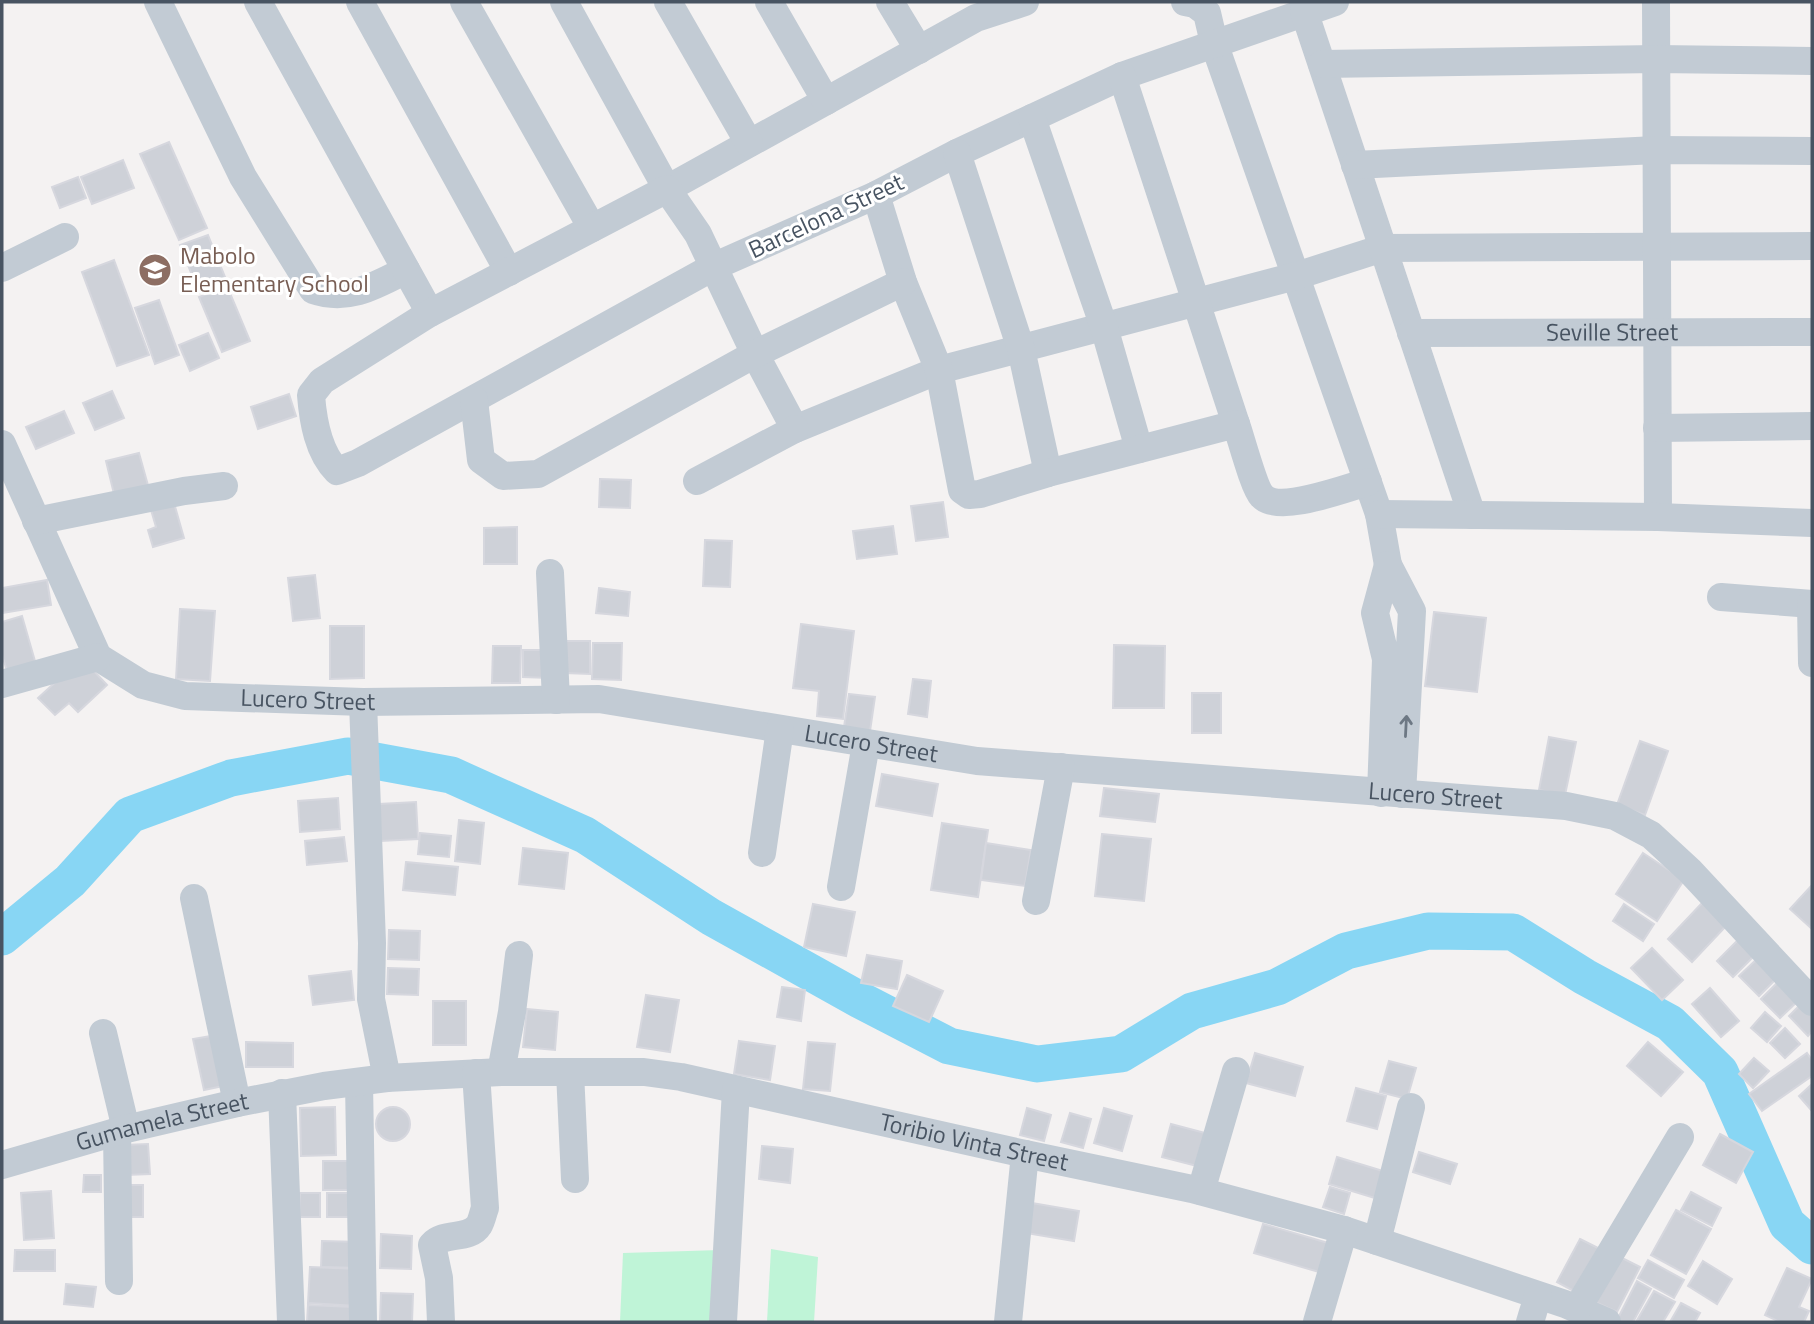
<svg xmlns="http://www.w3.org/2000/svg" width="1814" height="1324" font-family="'Titillium Web',sans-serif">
<rect width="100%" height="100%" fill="#f4f2f2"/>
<g fill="#bff4d7">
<polygon points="771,1249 818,1257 814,1322 767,1322"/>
<polygon points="720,1250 718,1322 620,1322 623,1253"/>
</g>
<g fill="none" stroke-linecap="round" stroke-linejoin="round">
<polyline stroke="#88d6f4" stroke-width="37" points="2,937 70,881 130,815 231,778 348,756 451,775 585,835 711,917 860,1000 949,1046 1037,1064 1121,1054 1192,1011 1277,987 1346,951 1428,931 1513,932 1585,977 1670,1023 1720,1072 1787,1224 1812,1246"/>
</g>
<g fill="#ced1d8" stroke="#d6d7de" stroke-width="2">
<polygon points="169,142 207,228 179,240 140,154"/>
<polygon points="123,160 134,188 92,204 81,177"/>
<polygon points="78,177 86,198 60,208 52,187"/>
<polygon points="208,235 227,282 199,293 180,245"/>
<polygon points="114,260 149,355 117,366 82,272"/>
<polygon points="227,286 250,341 222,352 199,297"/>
<polygon points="159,300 179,355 155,364 135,308"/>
<polygon points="208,333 219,358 190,371 179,345"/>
<polygon points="112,391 124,418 95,430 83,403"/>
<polygon points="289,394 296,416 258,429 251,407"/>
<polygon points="64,411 74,433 36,449 26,427"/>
<polygon points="139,453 149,489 115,498 106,461"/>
<polygon points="600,479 631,480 630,508 599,507"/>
<polygon points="172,496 184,538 153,547 148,530 156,527 149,503"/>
<polygon points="943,502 948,537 916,541 911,506"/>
<polygon points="893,526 897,554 857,559 853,531"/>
<polygon points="517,527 517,564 484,564 484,528"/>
<polygon points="705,540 732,541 730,587 703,586"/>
<polygon points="315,575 320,618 293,621 288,578"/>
<polygon points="47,580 51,605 2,613 2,588"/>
<polygon points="599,588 630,592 628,616 596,613"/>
<polygon points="180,609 215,611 210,681 176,679"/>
<polygon points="1434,612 1486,618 1477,692 1425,686"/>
<polygon points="22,616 37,668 9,677 2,655 2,622"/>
<polygon points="801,624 854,631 843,719 817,716 819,691 793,688"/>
<polygon points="330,626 364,626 364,678 330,679"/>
<polygon points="565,641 590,641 590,674 565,673"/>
<polygon points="593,643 622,643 621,680 592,679"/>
<polygon points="1114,645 1165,646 1164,708 1113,708"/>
<polygon points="493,646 521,646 520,683 492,683"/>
<polygon points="523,650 550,650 549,678 523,677"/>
<polygon points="91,668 107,685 78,712 69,703 55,715 38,698 59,679"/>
<polygon points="913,679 931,681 927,717 908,714"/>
<rect x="1192" y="693" width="29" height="40"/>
<polygon points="849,694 875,697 870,731 844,727"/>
<polygon points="1549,737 1576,742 1565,795 1539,790"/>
<polygon points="1640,741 1668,751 1645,815 1617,805"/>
<polygon points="882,774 938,784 932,816 876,806"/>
<polygon points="1104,788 1159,794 1155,822 1100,816"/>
<polygon points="338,798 340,829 300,832 298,801"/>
<polygon points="416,802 418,839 381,841 379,804"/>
<polygon points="459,820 484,823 480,864 455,861"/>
<polygon points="942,823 988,830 978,897 931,890"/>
<polygon points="420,833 451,836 449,857 418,854"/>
<polygon points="1102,834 1151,839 1144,901 1095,896"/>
<polygon points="344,837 347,861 307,865 305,841"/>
<polygon points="986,843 1031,850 1025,886 981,880"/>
<polygon points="523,848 568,853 564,889 519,884"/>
<polygon points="1643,853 1684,880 1657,921 1616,894"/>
<polygon points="406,862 458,867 455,895 403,890"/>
<polygon points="1812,885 1812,929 1790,909"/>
<polygon points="1703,902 1727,925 1692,962 1668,939"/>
<polygon points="813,904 855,912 846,956 804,947"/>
<polygon points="1624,904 1654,924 1643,941 1613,921"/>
<polygon points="389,930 420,931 419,960 388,959"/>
<polygon points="1739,939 1755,955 1733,977 1717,961"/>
<polygon points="1652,948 1683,980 1662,1000 1631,968"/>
<polygon points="867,955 902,961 897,989 861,983"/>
<polygon points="1758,958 1777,978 1759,996 1739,976"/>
<polygon points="388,968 419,969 418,995 387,994"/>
<polygon points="351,971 354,1000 313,1005 309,976"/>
<polygon points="907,975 943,991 929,1022 893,1006"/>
<polygon points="1779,981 1799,1000 1780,1018 1761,999"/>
<polygon points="782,987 805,990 801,1021 777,1017"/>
<polygon points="1710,988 1739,1021 1721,1037 1692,1004"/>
<polygon points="646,995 679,1000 670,1052 637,1047"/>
<rect x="433" y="1001" width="33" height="44"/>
<polygon points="1801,1004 1812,1015 1812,1031 1808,1036 1789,1016"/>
<polygon points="527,1009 558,1012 555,1050 523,1047"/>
<polygon points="1765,1012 1781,1026 1767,1042 1751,1028"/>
<polygon points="1785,1028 1800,1044 1785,1058 1770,1043"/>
<polygon points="217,1035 228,1085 204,1090 193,1039"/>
<polygon points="739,1041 775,1046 770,1080 734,1074"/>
<polygon points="246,1042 293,1043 293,1067 246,1067"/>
<polygon points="808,1042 835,1044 830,1091 803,1089"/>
<polygon points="1648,1042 1683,1072 1661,1096 1627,1066"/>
<polygon points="1255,1053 1303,1067 1295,1096 1246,1083"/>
<polygon points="1807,1053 1812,1060 1812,1076 1762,1111 1749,1094"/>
<polygon points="1754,1058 1769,1071 1753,1088 1739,1074"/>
<polygon points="1389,1061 1416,1068 1407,1099 1380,1092"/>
<polygon points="1812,1084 1812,1111 1799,1096"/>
<polygon points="1356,1088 1386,1096 1377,1129 1347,1121"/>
<polygon points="335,1107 336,1155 301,1156 300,1108"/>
<circle cx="393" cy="1124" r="17"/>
<polygon points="1027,1108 1051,1115 1044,1141 1020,1135"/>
<polygon points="1104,1108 1132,1116 1122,1151 1094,1143"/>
<polygon points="1070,1113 1091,1119 1083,1148 1061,1142"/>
<polygon points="1171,1124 1205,1133 1197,1166 1162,1157"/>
<polygon points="1720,1134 1753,1152 1736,1183 1703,1165"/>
<polygon points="148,1144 150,1174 126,1175 124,1145"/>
<polygon points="762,1146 793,1149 790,1183 759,1179"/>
<polygon points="1419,1152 1457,1164 1450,1184 1413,1172"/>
<polygon points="1337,1157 1386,1172 1378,1199 1329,1184"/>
<rect x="323" y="1161" width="35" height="29"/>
<polygon points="84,1175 101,1175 101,1192 83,1192"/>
<rect x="125" y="1185" width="18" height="32"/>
<polygon points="1330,1187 1350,1193 1344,1214 1323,1207"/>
<polygon points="51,1191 54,1238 24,1240 21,1193"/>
<polygon points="1691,1192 1721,1208 1712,1226 1681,1210"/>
<rect x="300" y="1193" width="20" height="24"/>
<rect x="327" y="1193" width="28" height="24"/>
<polygon points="1032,1203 1079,1211 1074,1241 1026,1233"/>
<polygon points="1676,1210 1711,1229 1686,1274 1651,1255"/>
<polygon points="1263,1224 1328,1243 1319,1272 1254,1253"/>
<polygon points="381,1234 412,1236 411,1269 380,1268"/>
<polygon points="1580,1239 1602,1250 1579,1294 1557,1282"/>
<polygon points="322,1241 361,1242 360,1268 321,1267"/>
<polygon points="15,1250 55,1250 55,1271 14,1271"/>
<polygon points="1618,1256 1640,1267 1617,1312 1595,1302"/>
<polygon points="1648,1260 1684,1280 1674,1298 1638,1278"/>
<polygon points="1703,1261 1732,1279 1717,1304 1688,1286"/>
<polygon points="310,1267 359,1269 357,1306 308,1303"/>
<polygon points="1787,1268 1812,1279 1799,1307 1809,1311 1804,1322 1780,1322 1765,1315"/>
<polygon points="1637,1281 1651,1289 1633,1322 1616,1322"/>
<polygon points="66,1284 96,1287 93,1307 64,1304"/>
<polygon points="1654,1291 1675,1302 1663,1322 1636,1322"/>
<polygon points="381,1293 413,1294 412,1322 380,1322"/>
<polygon points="1681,1303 1700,1313 1695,1322 1670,1322"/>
<polygon points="308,1305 354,1307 353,1322 307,1322"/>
</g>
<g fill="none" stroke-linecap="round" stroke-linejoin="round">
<g stroke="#c2cbd4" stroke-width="28">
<path d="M158 2 243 177 313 290C348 302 375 286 406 270"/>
<polyline points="258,2 430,313"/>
<polyline points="360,2 509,272"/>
<polyline points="464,2 592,228"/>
<polyline points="564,2 667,189 976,18 1025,2"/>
<polyline points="668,2 749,143"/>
<polyline points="769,2 826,101"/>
<polyline points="890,2 919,50"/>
<polyline points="1185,2 1195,4 1207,13 1214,43 1379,514 1388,565"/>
<path d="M1335 2 1122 76 957 153 876 195 715 266 358 463 337 471C318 452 313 421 311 395L322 381 430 313 667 189 698 234 755 354 795 429 939 370 1296 276 1383 248 1812 246"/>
<polyline points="1656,2 1658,517"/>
<polyline points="1304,11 1472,515"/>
<polyline points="1322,64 1656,59 1812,61"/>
<polyline points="1122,76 1236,424"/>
<polyline points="1032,118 1104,327 1139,449"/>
<polyline points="957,153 1021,349 1048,473"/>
<polyline points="1355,165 1656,150 1812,151"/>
<path d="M876 195 903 282 939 370 962 490 969 495 980 494 1048 473 1236 424C1241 438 1254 488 1262 496 1279 514 1346 488 1368 482"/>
<polyline points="2,268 65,237"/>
<path id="s1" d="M1411 333 1812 332"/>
<polyline points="474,400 481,460 503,476 538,474 755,354 903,282"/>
<polyline points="1657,428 1812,426"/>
<path id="s2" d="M2 444 98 657 143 685 185 696 363 702 599 699 977 761 1566 806 1615 816 1651 835 1690 871 1812 1002"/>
<polyline points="697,481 795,429"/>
<polyline points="1379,514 1658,517 1812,523"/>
<polyline points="36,521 184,491 224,486"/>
<polyline points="550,573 556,700"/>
<polyline points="1721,597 1812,604"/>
<polyline points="1811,604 1812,663"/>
<polyline points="2,684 98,657"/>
<polyline points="363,702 372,943 371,999 387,1078"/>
<polyline points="1381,793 1386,659 1375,613 1388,565 1412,611 1402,794"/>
<polyline points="762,853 780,729"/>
<polyline points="841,887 866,744"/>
<polyline points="194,898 237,1103"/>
<polyline points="1036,901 1061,767"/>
<polyline points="103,1033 126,1129"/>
<polyline points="501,1072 512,1012 519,955"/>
<polyline points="570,1072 575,1179"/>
<polyline points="359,1082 363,1322"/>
<polyline points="282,1093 291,1322"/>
<polyline points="117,1131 119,1281"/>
<path id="s3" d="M2 1165 126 1129 237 1103 324 1086 387 1078 501 1072H644L681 1077 1025 1154 1192 1189 1344 1230 1565 1304 1607 1322"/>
<polyline points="1201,1191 1236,1071"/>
<polyline points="1377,1241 1411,1107"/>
<polyline points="1577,1309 1680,1137"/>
<path d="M441 1322 439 1278 432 1245C444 1231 469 1241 479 1225 482 1220 483 1213 485 1208L476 1073"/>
<polyline points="723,1322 736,1090"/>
<polyline points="1008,1322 1025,1154"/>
<polyline points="1317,1322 1344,1230"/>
<polyline points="1530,1322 1538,1296"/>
</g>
</g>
<defs><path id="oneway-shaft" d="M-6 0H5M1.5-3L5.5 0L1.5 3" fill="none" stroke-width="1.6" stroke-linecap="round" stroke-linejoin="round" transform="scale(1.75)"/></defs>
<use stroke="#6d7884" href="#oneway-shaft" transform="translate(1406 726) rotate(-87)"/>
<defs>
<symbol id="school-disc" viewBox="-11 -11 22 22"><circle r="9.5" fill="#8d6e63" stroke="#fff"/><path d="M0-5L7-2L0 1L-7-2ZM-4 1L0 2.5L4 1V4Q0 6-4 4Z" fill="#fff"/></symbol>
</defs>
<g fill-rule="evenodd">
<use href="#school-disc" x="136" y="251" width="38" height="38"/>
</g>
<g text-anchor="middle" stroke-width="6" stroke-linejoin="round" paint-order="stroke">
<g font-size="24" fill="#485462" stroke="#fff">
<text transform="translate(826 216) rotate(-25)" y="8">Barcelona Street</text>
<text dy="8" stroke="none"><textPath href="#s1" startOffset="201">Seville Street</textPath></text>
<text dy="8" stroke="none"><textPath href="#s2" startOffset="453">Lucero Street</textPath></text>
<text dy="8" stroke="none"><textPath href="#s2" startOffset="1020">Lucero Street</textPath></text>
<text dy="8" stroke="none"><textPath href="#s2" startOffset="1587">Lucero Street</textPath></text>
<text dy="8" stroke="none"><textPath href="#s3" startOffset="166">Gumamela Street</textPath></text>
<text dy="8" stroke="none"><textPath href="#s3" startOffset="990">Toribio Vinta Street</textPath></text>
</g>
<g font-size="24" fill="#785e54" stroke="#fff" text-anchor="start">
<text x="180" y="264">Mabolo<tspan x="180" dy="28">Elementary School</tspan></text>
</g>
</g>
<rect width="1814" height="1324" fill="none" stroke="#485462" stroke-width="7"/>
</svg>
